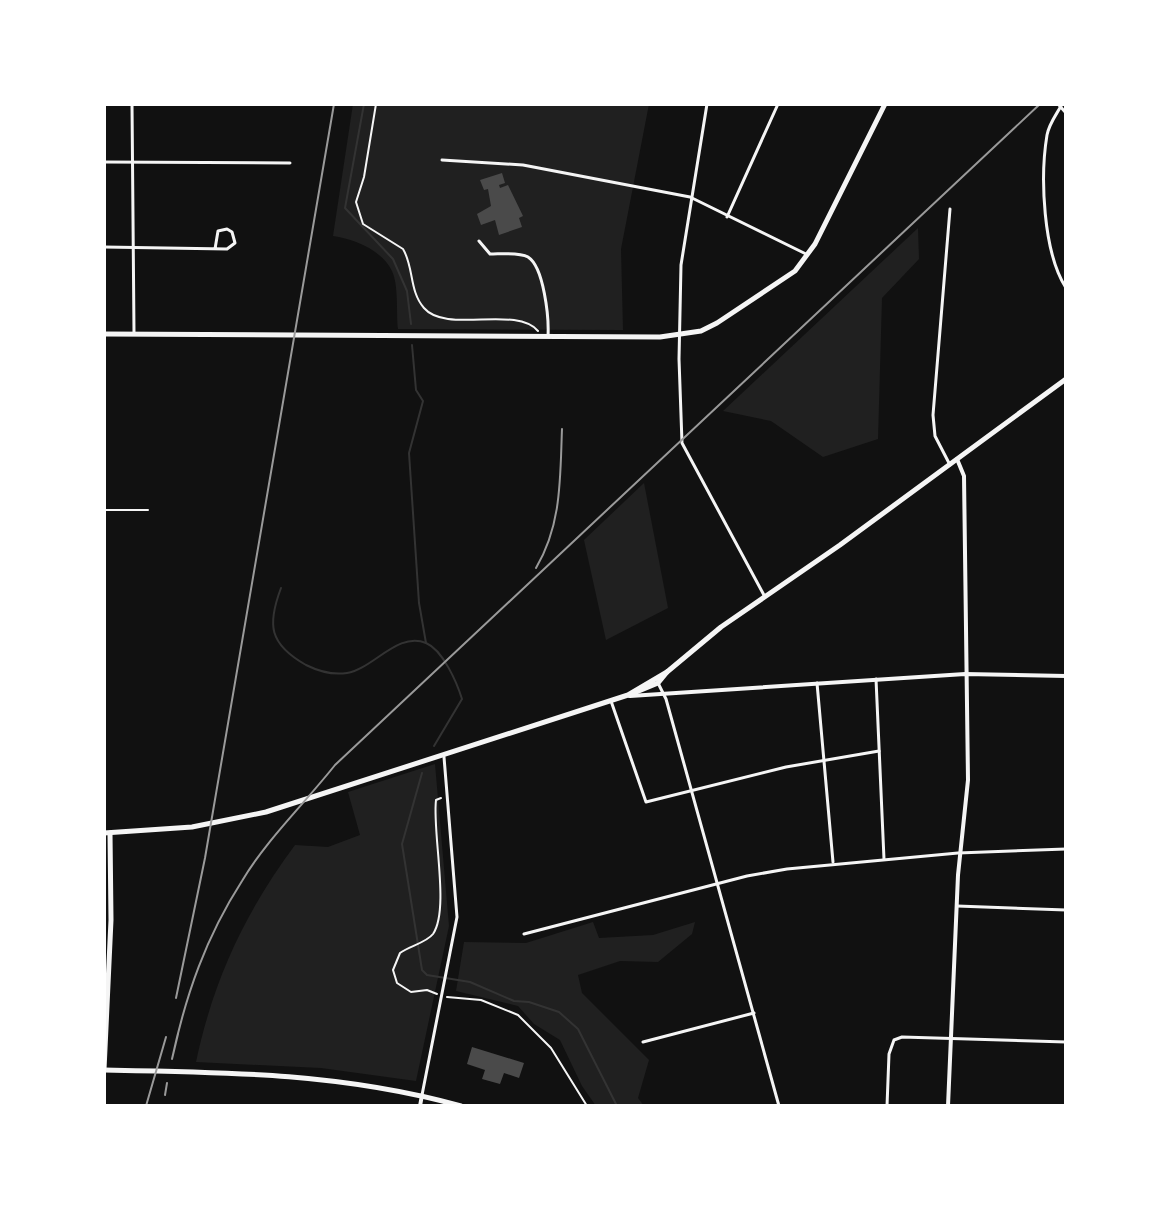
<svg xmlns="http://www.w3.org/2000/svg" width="1170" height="1210" font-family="Quicksand,sans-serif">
<rect width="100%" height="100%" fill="#111"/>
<g fill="#202020">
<path d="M353 104H649L621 249 623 330 398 329C396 313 399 286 392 271 382 250 354 239 333 236Z"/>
<polygon points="918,228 919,259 882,298 878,439 823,457 771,421 723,411"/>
<polygon points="644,483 668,608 606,640 584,540"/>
<path d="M435 764 449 926 416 1081 321 1068 196 1062C213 981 245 912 295 845L328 847 360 835 348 792Z"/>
<polygon points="593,922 599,938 653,935 695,922 692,934 658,962 620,961 578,975 582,993 649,1060 638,1098 644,1106 596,1106 582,1086 560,1040 534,1024 518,1006 456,991 464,942 526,943"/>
</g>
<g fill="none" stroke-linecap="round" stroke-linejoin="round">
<g stroke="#333" stroke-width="2">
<polyline points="364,104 345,208 393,259 407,291 411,324"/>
<polyline points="412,345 416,390 423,401 409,453 419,603 426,643"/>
<path d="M281 588C267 625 269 644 306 665 318 671 333 675 347 673 373 669 398 631 426 643 443 650 457 683 462 699L434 746"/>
<polyline points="422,773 402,844 422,970 427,975 470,982 514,1001 529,1002 559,1012 578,1029 617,1106"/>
</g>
</g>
<g fill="#4a4a4a">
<polygon points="502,173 505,183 499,185 500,188 508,185 523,216 519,218 522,227 499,235 495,220 481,225 477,214 491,206 488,189 484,190 480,180"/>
<polygon points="472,1047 524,1063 519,1078 504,1073 500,1084 482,1079 485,1070 467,1064"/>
</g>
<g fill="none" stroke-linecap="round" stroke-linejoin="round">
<g stroke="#f5f5f5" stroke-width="2">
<path d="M376 104 364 177 356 202 363 224 403 249C414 267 409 291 424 308 446 334 516 305 538 331"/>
<path d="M437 994 427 990 411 992 397 983 393 970 400 953C409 946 426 943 433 934 450 909 432 832 436 800L441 798"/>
<polyline points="447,997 481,1000 518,1015 551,1048 587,1106"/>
</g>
<polyline stroke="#f5f5f5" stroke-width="2" points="104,510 148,510"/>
<g stroke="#f5f5f5" stroke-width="3">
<polyline points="132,104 134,332"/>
<polyline points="707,104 681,265 679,359 682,443 765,597"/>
<polyline points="1058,104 1066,113"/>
<path d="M1061 106C1056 115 1049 124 1047 135 1040 177 1043 252 1066 288"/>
<polyline points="442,160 523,165 690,197 806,254"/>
<polyline points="104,162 290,163"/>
<polyline points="727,217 778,104"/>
<path d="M479 241 490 254C501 254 519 252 528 257 544 267 549 318 548 336"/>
<polyline points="104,247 227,249 235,243 232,232 227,229 218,231 215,249"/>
<polyline points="950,465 935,436 933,415 950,209"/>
<polyline points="876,679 884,859"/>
<polyline points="658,683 666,699 779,1106"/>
<polyline points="817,683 833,862"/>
<polyline points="611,701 646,802 786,767 879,751"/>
<polyline points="957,906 1066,910"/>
<polyline points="524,934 747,876 787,869 958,853 1066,849"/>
<polyline points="643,1042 754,1013"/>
<polyline points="422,1095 457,917 444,757"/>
<polyline points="887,1106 889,1054 894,1040 902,1037 1066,1042"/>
</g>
<g stroke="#f5f5f5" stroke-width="4">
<polyline points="630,696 965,674 1066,676"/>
<polyline points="420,1106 422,1095"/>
<polyline points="948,1106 958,875 968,780 964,476 957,459"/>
</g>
<g stroke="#f5f5f5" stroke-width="5">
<polyline points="104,334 660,337 701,331 717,323 795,271 815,244 885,104"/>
<polyline points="629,695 658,683 667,672"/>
<polyline points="104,833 192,827 266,812 628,695 667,672 721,627 840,545 1066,379"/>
<polyline points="104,1070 111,920 110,833"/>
</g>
<path stroke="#f5f5f5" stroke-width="5" d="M104 1070C226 1072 343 1073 461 1106"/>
<g stroke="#9a9a9a" stroke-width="2">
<path d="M536 568C562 524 560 478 562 429"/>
<polyline points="176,998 205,858 334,104"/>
<path d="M178 1034 172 1059C186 994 206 937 242 881 267 839 305 803 335 765L1040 104"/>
<polyline points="165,1095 167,1083"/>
<polyline points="146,1106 166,1037"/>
</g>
</g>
<rect width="1170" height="1210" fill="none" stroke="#ffffff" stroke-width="212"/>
</svg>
